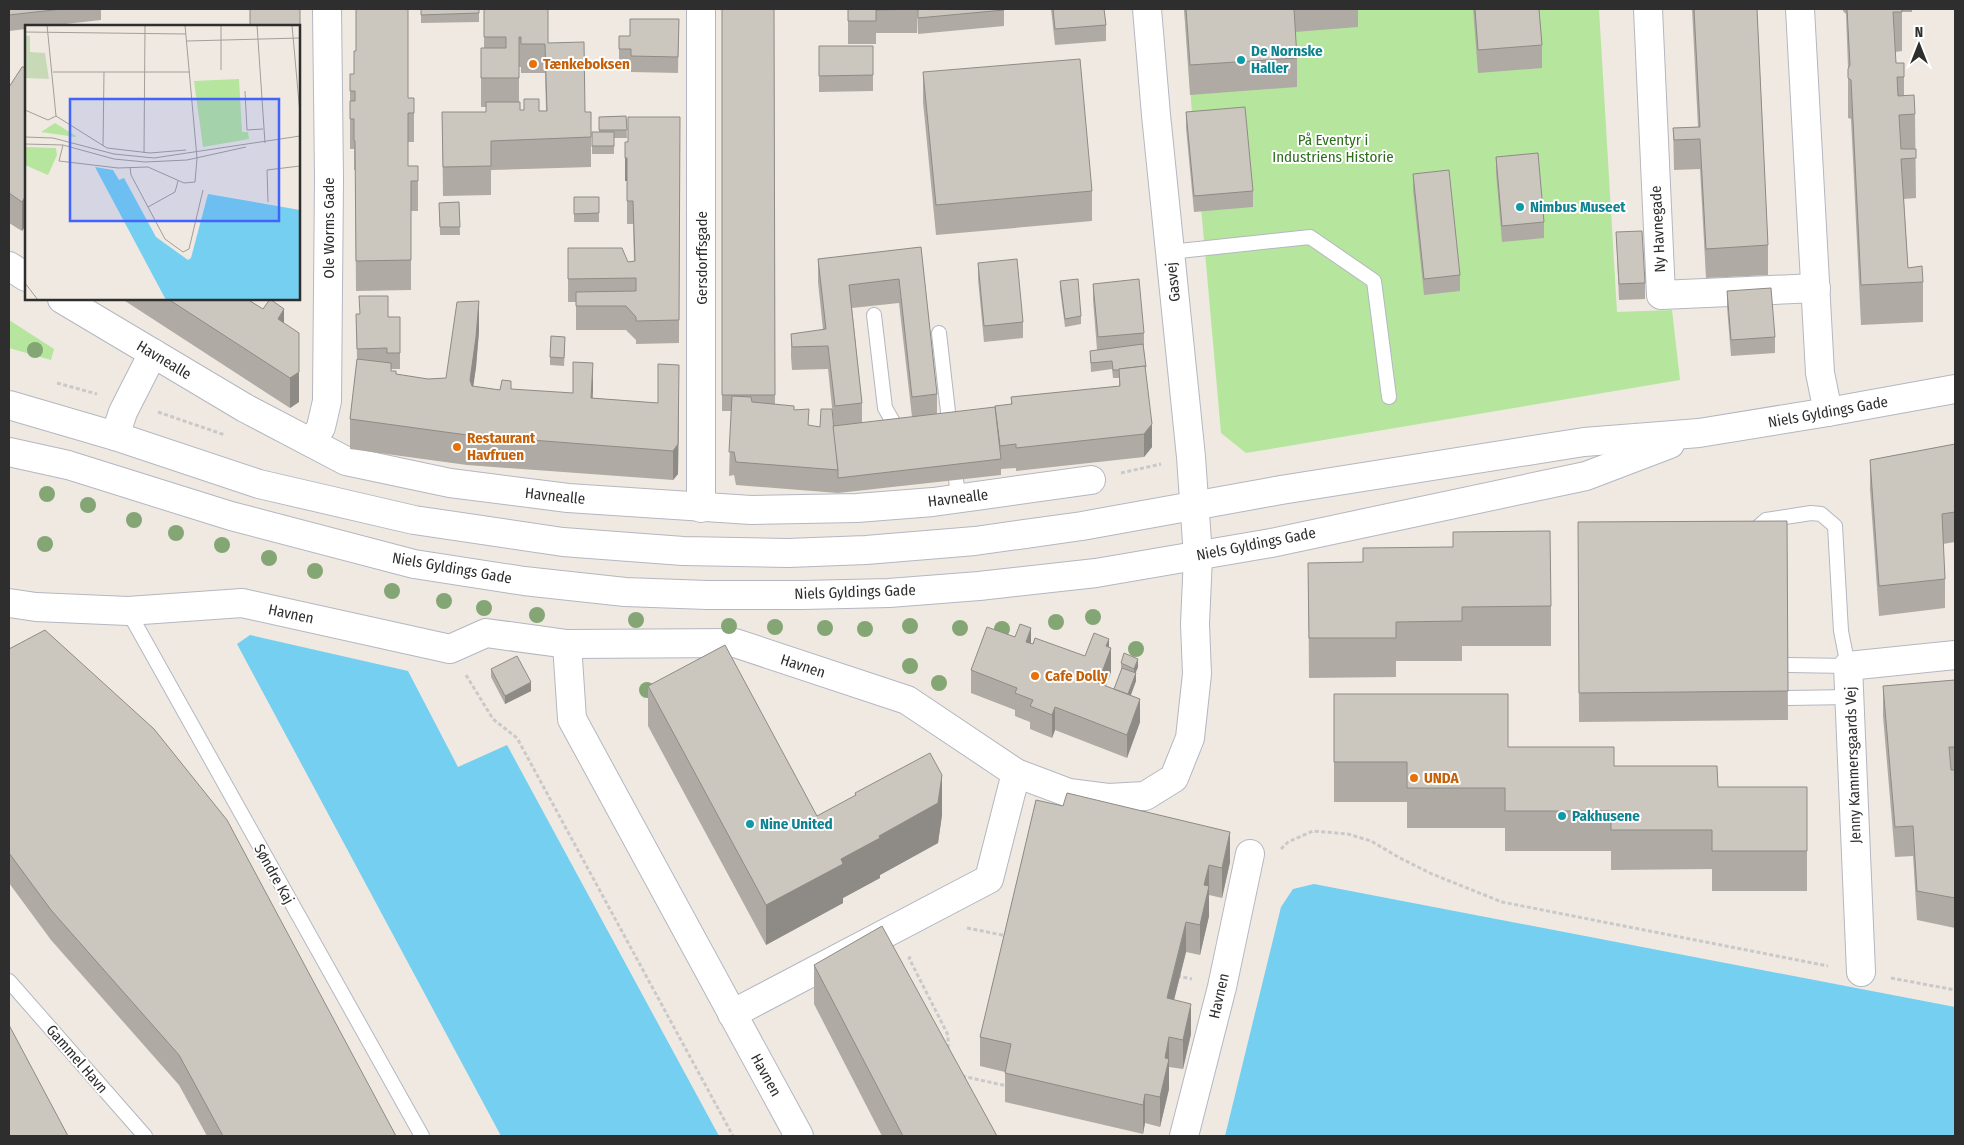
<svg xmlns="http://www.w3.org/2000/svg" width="1964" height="1145" font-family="'Fira Sans Condensed',sans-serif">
<rect width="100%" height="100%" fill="#efe9e1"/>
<g fill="#b6e59e">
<polygon points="1184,9 1599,9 1617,312 1672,310 1680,380 1246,453 1221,433 1194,128 1193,127"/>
<polygon points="9,320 54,349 51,360 9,348"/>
</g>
<g fill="#75cff0">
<polygon points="250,635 408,671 458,767 507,745 719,1136 501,1136 237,644"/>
<polygon points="1314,884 1955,1007 1955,1136 1225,1136 1281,907 1293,889"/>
</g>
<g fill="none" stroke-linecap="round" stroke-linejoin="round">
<defs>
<g id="service">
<polyline points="1170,252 1310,237 1374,281 1389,397"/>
<polyline points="874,315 885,408 900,434"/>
<polyline points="939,333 950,429"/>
<polyline points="956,480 959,499"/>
<polyline points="1753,534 1758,527 1766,520 1811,513 1821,514 1835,526 1841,631 1848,666 1788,665"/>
<polyline points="128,611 422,1136"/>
<polyline points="1788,698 1850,697"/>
<polyline points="9,981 145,1136"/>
</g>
<g id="minor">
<polyline points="1648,9 1661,295 1816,288"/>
<polyline points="1800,9 1820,373 1828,412"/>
<polyline points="9,266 26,277"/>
<polyline points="62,299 245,408 346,461 450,483 568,498 751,510 857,508 933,502 1091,480"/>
<polyline points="115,436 123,412 153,353"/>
<polyline points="312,443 321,427 327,401 329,178 327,9"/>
<polyline points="701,508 701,9"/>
<polyline points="9,603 36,607 128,611 242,603 450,649 486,633 567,644 735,643 907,700 1016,773 1069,793 1108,798 1145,796 1174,778 1190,738 1197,674 1195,624 1198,556 1191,457 1156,115 1147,9"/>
<polyline points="567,644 572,719 799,1136"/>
<polyline points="1861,972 1848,666 1955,655"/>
<polyline points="732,1014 989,879 1016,773"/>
<polyline points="1184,1136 1222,987 1250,854"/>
</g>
<g id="tertiary">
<polyline points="9,405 115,436 259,484 414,520 563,542 683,551 788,553 866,550 975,541 1082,526 1281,490 1584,442 1699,433 1828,412 1955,389"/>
<polyline points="9,452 68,465 231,516 414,564 524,581 625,592 707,595 803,595 889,593 979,586 1096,573 1271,543 1586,476 1670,444"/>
</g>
</defs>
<use href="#service" stroke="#b4b7c1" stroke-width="16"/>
<use href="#minor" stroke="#b4b7c1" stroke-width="30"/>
<use href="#tertiary" stroke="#b4b7c1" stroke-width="30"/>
<g stroke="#c9c9c9" stroke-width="3" stroke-dasharray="4 2.5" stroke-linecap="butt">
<polyline points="57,383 97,394"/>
<polyline points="158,412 225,435"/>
<polyline points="1121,473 1161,464"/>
<polyline points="466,675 493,719 517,738 733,1136"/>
<polyline points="1281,849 1288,842 1313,831 1348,834 1371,841 1400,858 1432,874 1502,902 1828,966"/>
<polyline points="967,928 1007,936"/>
<polyline points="911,957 909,958 948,1035 948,1048"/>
<polyline points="1177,976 1192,979"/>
<polyline points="1891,978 1955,990"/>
<polyline points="962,1076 1007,1086"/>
</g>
<use href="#service" stroke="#fff" stroke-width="14"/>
<use href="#minor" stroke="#fff" stroke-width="28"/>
<use href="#tertiary" stroke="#fff" stroke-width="28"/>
</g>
<g fill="#84a574">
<circle cx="35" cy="350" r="8"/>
<circle cx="47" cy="494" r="8"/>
<circle cx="88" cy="505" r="8"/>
<circle cx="134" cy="520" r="8"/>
<circle cx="176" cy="533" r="8"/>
<circle cx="45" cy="544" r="8"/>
<circle cx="222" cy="545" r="8"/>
<circle cx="269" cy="558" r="8"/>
<circle cx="315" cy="571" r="8"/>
<circle cx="392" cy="591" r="8"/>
<circle cx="444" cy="601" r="8"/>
<circle cx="484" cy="608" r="8"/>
<circle cx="537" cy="615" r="8"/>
<circle cx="1093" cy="617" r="8"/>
<circle cx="636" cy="620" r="8"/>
<circle cx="1056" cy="622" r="8"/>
<circle cx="729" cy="626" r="8"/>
<circle cx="910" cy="626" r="8"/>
<circle cx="775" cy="627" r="8"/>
<circle cx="825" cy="628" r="8"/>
<circle cx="960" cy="628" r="8"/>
<circle cx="865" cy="629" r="8"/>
<circle cx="1002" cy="629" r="8"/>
<circle cx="1136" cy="649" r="8"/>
<circle cx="910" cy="666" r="8"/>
<circle cx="939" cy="683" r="8"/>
<circle cx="647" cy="690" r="8"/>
</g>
<g fill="#afaba4" fill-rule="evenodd">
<polygon points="9,9 101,9 101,20 48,26 26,26 26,29 9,31"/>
<polygon points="300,9 300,131 299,131 299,26"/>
<polygon points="421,9 479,9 479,22 421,23"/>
<path d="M484 9 548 43 585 112H591V167L491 170V195L443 196 442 112H486V107H481V48H484ZM519 67H521V73H545L546 111 520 110 519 102Z"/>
<path d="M722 9H774L775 404 794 410 809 426 820 427 834 426 828 369 792 370 791 357V334L823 330 818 282V259L921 247 937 394V414L995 413V406L1011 404V397L1119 386V378H1113L1112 369 1091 372 1090 351 1097 350 1093 300V284L1144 333V349L1152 447 1144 457 1016 471V468L1001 469V475L838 493 736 485 734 475 729 476 731 411H722ZM899 303 912 417 862 423V403L852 308Z"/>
<polygon points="848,9 917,9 917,33 876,33 876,44 848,44"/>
<polygon points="917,9 1004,9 1004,26 918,34"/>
<polygon points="1051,9 1104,9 1106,25 1106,41 1055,45"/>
<polygon points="1184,9 1358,9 1358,27 1295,32 1297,58 1297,87 1190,95"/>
<polygon points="1473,9 1539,9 1542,45 1542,68 1478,73"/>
<polygon points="1692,9 1757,9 1768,245 1768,275 1706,278 1700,169 1674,170 1673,128 1698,127"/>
<polygon points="1843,9 1912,9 1912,12 1902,12 1902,51 1895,52 1896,63 1904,77 1904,96 1915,114 1916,198 1904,199 1908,268 1923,282 1923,322 1861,325 1851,119 1848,118 1848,68 1846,14 1843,11"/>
<polygon points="679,19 678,73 631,72 631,65 619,65 619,36 630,36"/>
<polygon points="819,46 873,46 873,91 819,92"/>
<polygon points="356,51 408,98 414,98 414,142 408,142 408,166 418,166 418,211 411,211 411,290 356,291 355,170 354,170 354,149 350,149 350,74 354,74"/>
<polygon points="26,67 26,225 22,231 9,223 9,87"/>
<polygon points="923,72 1092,191 1092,221 936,235 923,102"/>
<polygon points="1186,112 1253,191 1253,207 1194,212 1186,128"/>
<polygon points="626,116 627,138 614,138 614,154 592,154 592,132 599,132 599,117"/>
<polygon points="680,117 679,343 636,344 636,340 626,330 576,330 576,302 568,302 568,248 628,262 634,261 633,224 627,224 627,181 625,181 628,142"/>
<polygon points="1496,157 1544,222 1544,238 1502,242 1496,173"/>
<polygon points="1413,174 1460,275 1460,291 1424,295 1413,190"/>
<rect x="574" y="197" width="25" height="25"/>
<polygon points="459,202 460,235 440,235 439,203"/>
<rect x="299" y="232" width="1" height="43"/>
<polygon points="1616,232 1645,283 1645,299 1619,300"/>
<polygon points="978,263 1023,322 1023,338 984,342 978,279"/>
<polygon points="1060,281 1081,316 1081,324 1065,327 1060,289"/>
<polygon points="1727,291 1775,337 1775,353 1731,356 1727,307"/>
<polygon points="122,299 247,299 284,324 299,402 290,408"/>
<polygon points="356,314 388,317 400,317 400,369 391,369 391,371 396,374 428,379 446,378 479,331 476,367 473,386 500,390 511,389 593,398 658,403 679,395 678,474 673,480 467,465 350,449 350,419 357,359"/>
<polygon points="565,345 564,366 550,365 550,357"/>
<polygon points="1955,444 1955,542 1943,544 1945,579 1945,608 1879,616 1870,489 1870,460"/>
<polygon points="1787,521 1788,720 1579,722 1578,522"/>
<polygon points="1308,563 1551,606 1551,646 1462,646 1462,661 1396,661 1396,677 1309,678"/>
<polygon points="1031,643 1085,656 1109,648 1111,672 1106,686 1114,689 1121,671 1121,663 1138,667 1135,673 1136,681 1130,695 1140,722 1127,758 1055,730 1052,738 1030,729 1030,722 1015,716 1015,710 971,693 971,670"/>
<polygon points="9,649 396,1136 207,1136 179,1085 51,940 9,883"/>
<polygon points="491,669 531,691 505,704 491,677"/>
<polygon points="1955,680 1955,928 1917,920 1913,856 1895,857 1883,716 1883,686"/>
<polygon points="648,686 817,816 855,796 855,793 942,815 938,843 880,875 880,878 843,898 843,903 766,945 648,726"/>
<polygon points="1334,694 1508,747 1614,766 1718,787 1807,787 1807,891 1712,891 1712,869 1611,870 1611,851 1505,851 1505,828 1407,828 1407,802 1334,802"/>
<polygon points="1036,800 1230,862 1222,898 1209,895 1209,916 1200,955 1186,952 1174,1000 1191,1034 1183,1069 1169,1067 1169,1089 1160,1127 1145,1123 1143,1134 1005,1102 1005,1072 980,1066 980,1037"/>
<polygon points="814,965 997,1136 882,1136 814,1004"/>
</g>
<g fill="#8e8b86">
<rect x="625" y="158" width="2" height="23"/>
<polygon points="26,195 26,225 22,231 22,202"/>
<polygon points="479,301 479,331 476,367 470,410 470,380"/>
<polygon points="284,309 284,338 278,319"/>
<polygon points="593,363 593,392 591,428 591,398"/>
<polygon points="299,372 299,402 290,408 290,378"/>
<polygon points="679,395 678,474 673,480 673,451"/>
<polygon points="1152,424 1152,447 1144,457 1144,434"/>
<polygon points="1031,628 1031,652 1026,642"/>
<polygon points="1109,639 1109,653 1111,648 1111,672 1098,706 1098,683 1106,646"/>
<polygon points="1138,659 1138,667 1134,677 1134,669"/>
<polygon points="1136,673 1136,681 1127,706 1127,697"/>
<polygon points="531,682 531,691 505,704 505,696"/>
<polygon points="1140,699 1140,722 1127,758 1127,735"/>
<polygon points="1055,707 1055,730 1052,738 1052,715"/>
<polygon points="942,775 942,815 938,843 880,875 880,878 843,898 843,903 766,945 766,905 841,859"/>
<polygon points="1230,832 1230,862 1222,898 1222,868"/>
<polygon points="1209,865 1209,916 1200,955 1200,925 1204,885"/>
<polygon points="1186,922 1186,952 1167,1028 1167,998"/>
<polygon points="1191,1004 1191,1034 1183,1069 1183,1040"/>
<polygon points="1169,1037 1169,1089 1160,1127 1160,1097 1165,1058"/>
<polygon points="1145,1094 1145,1123 1143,1134 1143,1105"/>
</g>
<g fill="#cbc7bf" stroke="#8e8b86">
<polygon points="9,9 62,9 9,15"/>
<polygon points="250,9 300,9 300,102 299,102 299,26 250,26"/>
<polygon points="356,9 408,9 408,98 414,98 414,113 408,113 408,166 418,166 418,181 411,181 411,260 356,261 355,141 354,141 354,119 350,119 350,101 355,101 355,91 350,91 350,74 354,74 354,51 356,51"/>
<polygon points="421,9 479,9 479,13 421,15"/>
<polygon points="484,9 548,9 548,43 584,42 585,112 591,112 591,137 491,141 491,166 443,167 442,112 486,112 486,102 520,102 520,110 524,110 524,99 539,99 539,111 547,111 545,44 521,44 521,37 519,37 519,78 481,78 481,48 506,48 506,37 484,37"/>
<polygon points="722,9 774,9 775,395 722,395"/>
<polygon points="848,9 917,9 876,10 876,21 848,21"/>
<polygon points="918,9 1004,9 1004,10 918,18"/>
<polygon points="1053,9 1104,9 1106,25 1055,29"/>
<polygon points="1186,9 1294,9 1297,58 1190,65"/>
<polygon points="1475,9 1539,9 1542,45 1478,50"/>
<polygon points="1694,9 1757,9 1768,245 1706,249 1700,139 1674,140 1673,128 1700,127"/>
<polygon points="1847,9 1902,9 1902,12 1893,12 1896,63 1904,63 1904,77 1897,77 1898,96 1914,95 1915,114 1899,115 1901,149 1916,149 1916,158 1901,159 1908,268 1922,266 1923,282 1861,285 1851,80 1848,78 1848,69 1850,65"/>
<polygon points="630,19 679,19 678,57 631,56 631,49 619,49 619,36 630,36"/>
<polygon points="819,46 873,46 873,75 819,76"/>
<polygon points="1080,59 1092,191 936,205 923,72"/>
<polygon points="22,67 26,67 26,195 22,202 9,193 9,87"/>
<polygon points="1245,107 1253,191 1194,196 1186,112"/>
<polygon points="626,116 627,130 599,130 599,117"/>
<polygon points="628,117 680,117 679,320 636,321 636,317 626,306 576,306 576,292 636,291 636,278 568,279 568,248 622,248 628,262 635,261 633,201 627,201 627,158 625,158 625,142 628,142"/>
<rect x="592" y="132" width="22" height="14"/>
<polygon points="1538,153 1544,222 1502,226 1496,157"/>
<polygon points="1449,170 1460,275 1424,279 1413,174"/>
<polygon points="574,197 599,197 599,213 574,214"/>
<polygon points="459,202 460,227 440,227 439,203"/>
<polygon points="1642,231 1645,283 1619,284 1616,232"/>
<rect x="299" y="232" width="1" height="20"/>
<polygon points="921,247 937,394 912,397 899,279 849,285 862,403 835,406 828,346 792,347 791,334 826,329 818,259"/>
<polygon points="1017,259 1023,322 984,326 978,263"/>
<polygon points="1078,279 1081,316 1065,319 1060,281"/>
<polygon points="1139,279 1144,333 1098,337 1093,284"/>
<polygon points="1771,288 1775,337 1731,340 1727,291"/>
<polygon points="359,296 388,296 388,317 400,317 400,353 387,353 387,348 357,349 356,314 360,314"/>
<polygon points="168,299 247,299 263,309 270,299 284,309 278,319 299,333 299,372 290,378"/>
<polygon points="479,301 476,337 470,380 472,386 500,390 502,380 511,381 511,389 573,393 573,362 593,363 591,398 658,403 658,364 679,365 678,444 673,451 467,435 350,419 357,359 391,363 391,371 396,371 396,374 428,379 446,378 457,302"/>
<polygon points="551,336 565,337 564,358 550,357"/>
<polygon points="1143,344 1146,367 1145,366 1119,369 1119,370 1113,370 1112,361 1091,363 1090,351"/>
<polygon points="1145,366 1152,424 1144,434 1016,448 1016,444 1000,446 995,406 1012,404 1011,397 1120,386 1119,369"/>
<polygon points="732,396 751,397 752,402 794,406 794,410 809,409 808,425 820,427 821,409 832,409 838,470 736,462 734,452 729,452"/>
<polygon points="995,407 1001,459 838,478 838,470 833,426"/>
<polygon points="1955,444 1955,512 1942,514 1945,579 1879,586 1870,460"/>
<polygon points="1787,521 1788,691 1579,693 1578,522"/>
<polygon points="1550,531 1551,606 1462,607 1462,621 1396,622 1396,638 1309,638 1308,563 1363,562 1363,548 1453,547 1453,532"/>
<polygon points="1020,624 1031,628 1026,642 1033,644 1035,638 1085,656 1094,633 1109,639 1106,646 1111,648 1098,683 1140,699 1127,735 1055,707 1052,715 1030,706 1033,700 1015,693 1017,688 971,670 987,627 1015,637"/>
<polygon points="45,630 154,729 227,820 396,1136 223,1136 179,1055 51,910 9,853 9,649"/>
<polygon points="725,645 817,816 856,795 855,793 930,753 942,775 938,803 879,836 880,838 841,859 843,864 766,905 648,686"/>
<polygon points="1124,653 1138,659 1134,669 1121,663"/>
<polygon points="517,656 531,682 505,696 491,669"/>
<polygon points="1122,668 1136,673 1128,694 1114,689"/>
<polygon points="1955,680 1955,747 1949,747 1951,770 1955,770 1955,898 1917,891 1913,826 1895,827 1883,686"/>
<polygon points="1334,694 1508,694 1508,747 1614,747 1614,766 1717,766 1718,787 1807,787 1807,851 1712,851 1712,830 1611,830 1611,811 1505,811 1505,788 1407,788 1407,762 1334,762"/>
<polygon points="1067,793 1230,832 1222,868 1209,865 1204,885 1209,886 1200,925 1186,922 1167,998 1191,1004 1183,1040 1169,1037 1165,1058 1169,1059 1160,1097 1145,1094 1143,1105 1005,1073 1011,1044 980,1037 1036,800 1063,806"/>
<polygon points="882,926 997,1136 903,1136 814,965"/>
<polygon points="9,1025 68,1136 9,1136"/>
</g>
<g fill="#0f9aa8" stroke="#fff" stroke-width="2">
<circle cx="1241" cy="60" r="5"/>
<circle cx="1520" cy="207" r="5"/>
<circle cx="1562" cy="816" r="5"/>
<circle cx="750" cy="824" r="5"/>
</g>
<g fill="#e8710a" stroke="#fff" stroke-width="2">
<circle cx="533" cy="64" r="5"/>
<circle cx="457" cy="447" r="5"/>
<circle cx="1035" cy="676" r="5"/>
<circle cx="1414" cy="778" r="5"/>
</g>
<g text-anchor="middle" stroke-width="4" stroke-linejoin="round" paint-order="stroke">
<g font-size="15" font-weight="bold" fill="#0d838f" stroke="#fff" text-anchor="start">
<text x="1251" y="56">De Nornske<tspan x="1251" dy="17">Haller</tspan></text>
<text x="1530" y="212">Nimbus Museet</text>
<text x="1572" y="821">Pakhusene</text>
<text x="760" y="829">Nine United</text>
</g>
<g font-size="15" font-weight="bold" fill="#c56008" stroke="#fff" text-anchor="start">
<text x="543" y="69">Tænkeboksen</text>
<text x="467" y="443">Restaurant<tspan x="467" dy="17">Havfruen</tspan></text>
<text x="1045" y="681">Cafe Dolly</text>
<text x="1424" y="783">UNDA</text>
</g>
<g font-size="15" fill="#2c6e1b" stroke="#fff">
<text x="1333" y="145">På Eventyr i<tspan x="1333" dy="17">Industriens Historie</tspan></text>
</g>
<g font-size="15" fill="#2e2e2e" stroke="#fff">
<text transform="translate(329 228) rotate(-90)" y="5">Ole Worms Gade</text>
<text transform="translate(1658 229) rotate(-93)" y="5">Ny Havnegade</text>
<text transform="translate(702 258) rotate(-90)" y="5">Gersdorffsgade</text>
<text transform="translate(1173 282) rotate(-96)" y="5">Gasvej</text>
<text transform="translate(164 360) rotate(31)" y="5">Havnealle</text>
<text transform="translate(1828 412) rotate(-10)" y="5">Niels Gyldings Gade</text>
<text transform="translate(555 496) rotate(6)" y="5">Havnealle</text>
<text transform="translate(958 498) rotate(-7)" y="5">Havnealle</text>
<text transform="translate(1256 544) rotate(-11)" y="5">Niels Gyldings Gade</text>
<text transform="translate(452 568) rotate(10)" y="5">Niels Gyldings Gade</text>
<text transform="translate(855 592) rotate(-2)" y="5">Niels Gyldings Gade</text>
<text transform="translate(291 614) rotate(12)" y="5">Havnen</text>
<text transform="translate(803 666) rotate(18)" y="5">Havnen</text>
<text transform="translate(1853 765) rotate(-92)" y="5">Jenny Kammersgaards Vej</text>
<text transform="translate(274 874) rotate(61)" y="5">Søndre Kaj</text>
<text transform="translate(1219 996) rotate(-77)" y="5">Havnen</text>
<text transform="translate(77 1059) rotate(49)" y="5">Gammel Havn</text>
<text transform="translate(766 1075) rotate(61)" y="5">Havnen</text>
</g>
</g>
<g transform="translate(25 25)">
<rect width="275" height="275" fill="#efe9e1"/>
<path d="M214 54 217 107H223L224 114 178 122 169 56ZM30 98 51 111 50 112 16 107ZM0 122 31 123 32 130 23 150 0 140Z" fill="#b6e59e"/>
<path d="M0 10 5 11V27L20 28 24 54 0 53Z" fill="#c8d9b8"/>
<path d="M70 142 88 145 94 155 99 153 131 212 163 235 166 233 183 169 275 185V275H141Z" fill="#75cff0"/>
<path fill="none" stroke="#a29e99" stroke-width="1" d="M22 0 31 91M196 0V45M232 0 240 118M267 0 275 89M0 7 161 9M162 16 275 13M28 47H165M220 66 222 105 238 104M0 85 23 95 31 91M31 91 82 123 125 128 161 125M0 112 28 113 89 129 129 133 275 111M0 119 38 120 89 134 120 137 162 135 221 122M38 120 34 136 93 143 123 142 159 158 170 157 172 133 160 0M78 121 79 47M119 128 120 0M105 142 106 150 140 214 158 227 164 224 178 165M243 177 242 145 275 141M123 182 150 167 153 156M0 258 13 275"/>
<path fill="#4264fb" fill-opacity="0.15" stroke="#4264fb" stroke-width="2.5" d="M45 74H254V196H45Z"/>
<rect width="275" height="275" fill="none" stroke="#2e2e2e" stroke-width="2.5"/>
</g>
<rect width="1964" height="1145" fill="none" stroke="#2e2e2e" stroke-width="20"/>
<g transform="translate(1919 45)" stroke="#ffffff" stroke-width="4" paint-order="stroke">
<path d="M0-4L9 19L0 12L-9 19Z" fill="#2e2e2e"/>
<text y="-8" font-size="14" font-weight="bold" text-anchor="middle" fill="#2e2e2e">N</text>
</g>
</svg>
